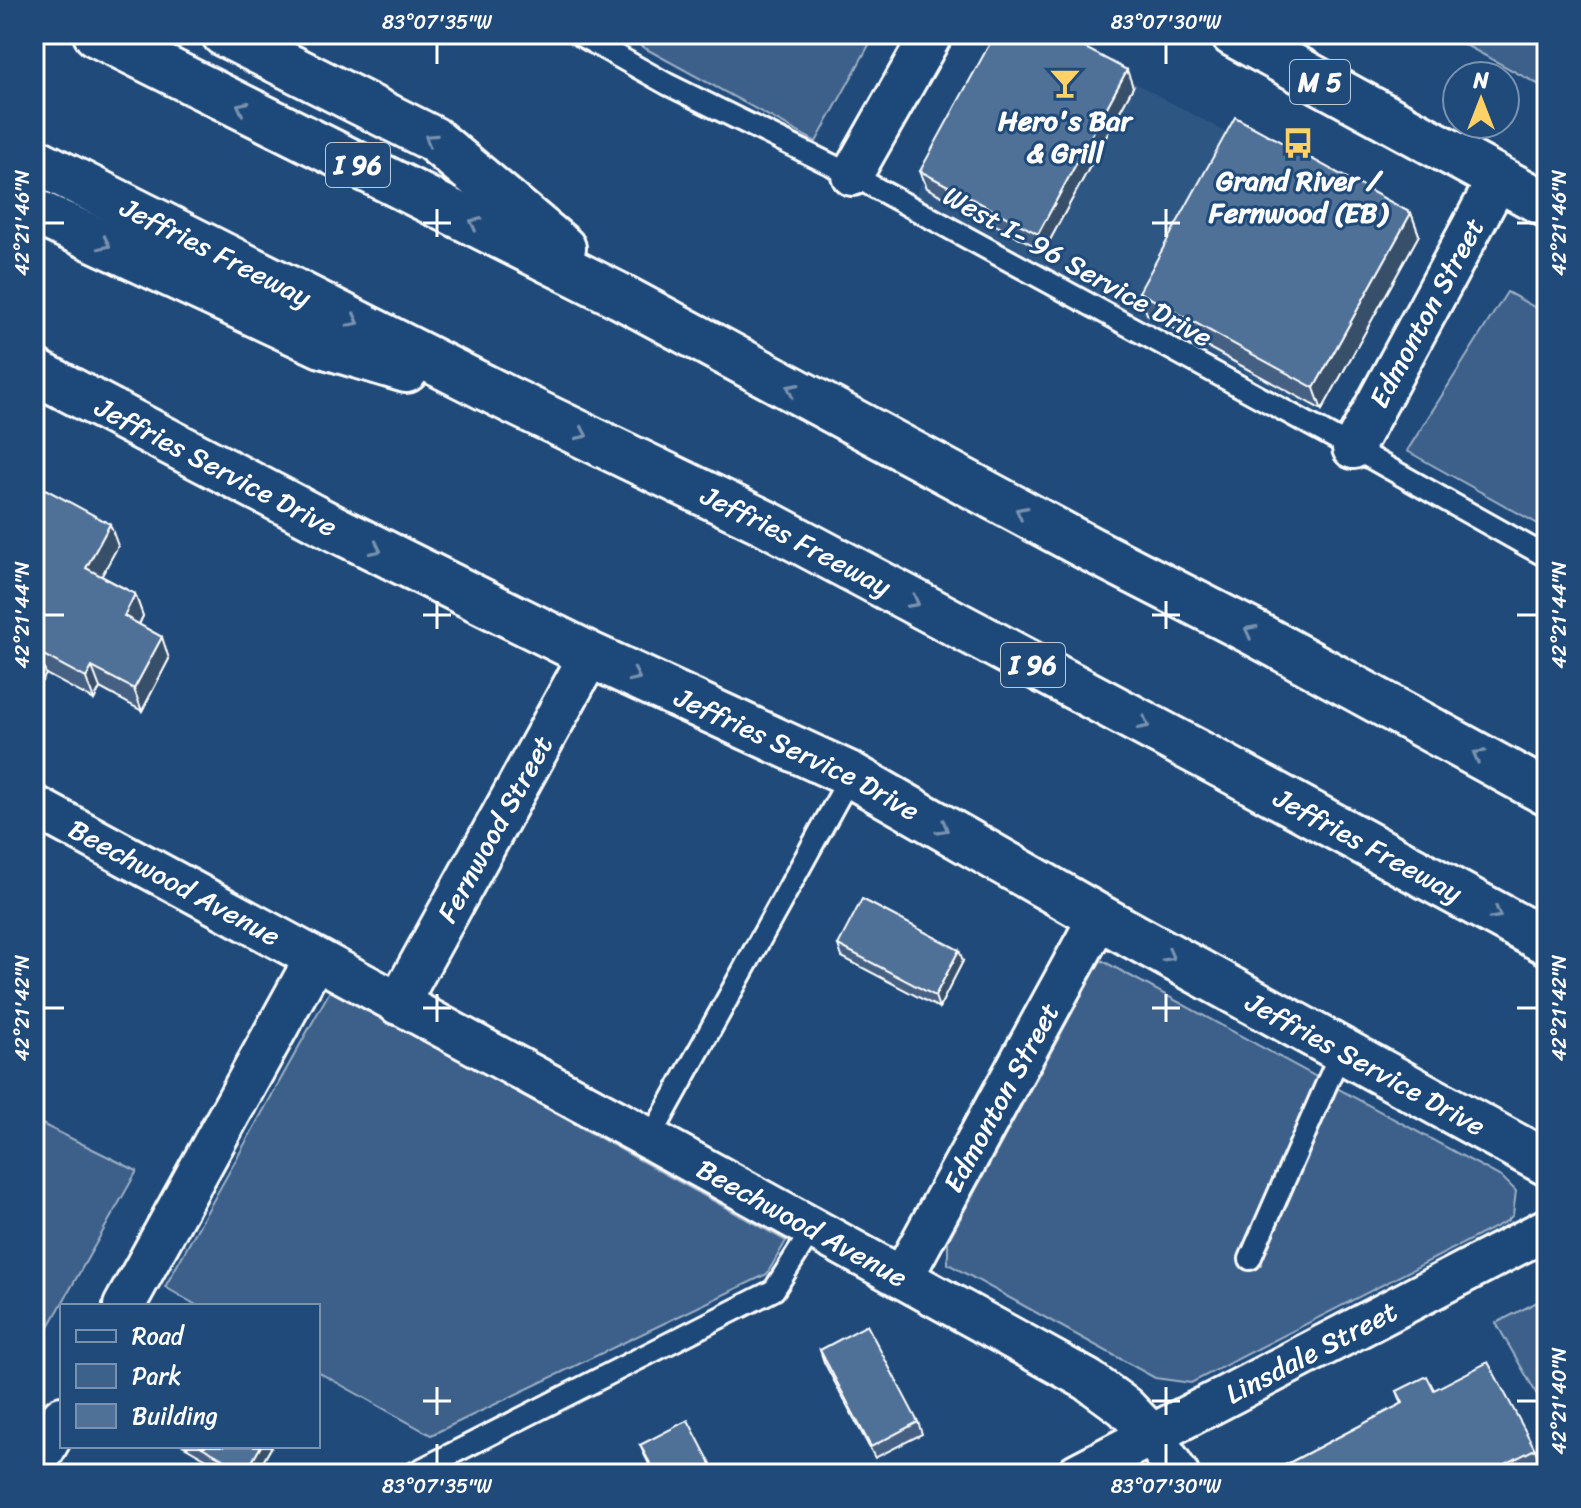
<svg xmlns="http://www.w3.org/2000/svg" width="1581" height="1508" font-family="Sriracha,sans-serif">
<rect width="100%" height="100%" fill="#1f4a7a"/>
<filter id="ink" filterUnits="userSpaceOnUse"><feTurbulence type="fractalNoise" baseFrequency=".0125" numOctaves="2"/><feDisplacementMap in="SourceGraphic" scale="16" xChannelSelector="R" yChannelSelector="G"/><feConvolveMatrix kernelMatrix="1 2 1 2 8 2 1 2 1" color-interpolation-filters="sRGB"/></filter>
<g filter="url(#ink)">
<polygon fill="#2e5683" points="1002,34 1044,34 1413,233 1317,411 915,195"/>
<g fill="#3c618b" stroke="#9eb0c5" stroke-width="2">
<polygon points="619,34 875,34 816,142"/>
<polygon points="1445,34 1547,34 1547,89"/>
<polygon points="1507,292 1547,314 1547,529 1407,451"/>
<polygon points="1101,960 1503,1178 1516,1191 1513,1215 1507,1221 1191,1383 1155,1378 948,1264 948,1241"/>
<polygon points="331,989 786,1241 767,1274 431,1435 318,1372 318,1306 198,1306 165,1287"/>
<polygon points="34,1120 137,1171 34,1353"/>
<polygon points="1547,1297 1547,1412 1496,1323"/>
</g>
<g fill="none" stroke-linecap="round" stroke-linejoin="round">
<defs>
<g id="service">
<polyline points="578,34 667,84 852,175 1353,448 1547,557"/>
<polyline points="650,1139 851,775"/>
<polyline points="1250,1259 1341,1051"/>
<polyline points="412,1474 774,1290 812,1230"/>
</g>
<g id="minor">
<polyline points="852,175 932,34"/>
<path id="s1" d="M1353 448 1498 179"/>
<path id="s2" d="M34 806 650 1139 1088 1380 1125 1407 1152 1435 1178 1474"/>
<path id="s3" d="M398 1004 590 655"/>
<path id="s4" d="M902 1278 1099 917"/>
<polyline points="124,1306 315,959"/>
<polyline points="34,1468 62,1417"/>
<path id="s5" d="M1077 1474 1547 1229"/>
</g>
<g id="tertiary">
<path id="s6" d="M34 371 336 529 590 655 851 775 1099 917 1547 1163"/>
</g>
<polyline id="primary" points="1233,34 1547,205"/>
<g id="motorway">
<polyline points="96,34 620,296 1090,549 1254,633 1547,793"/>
<polyline points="224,34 433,139 563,248"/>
<path id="s7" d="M34 160 512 401 768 524 1225 767 1547 942"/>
<polyline points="34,211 322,345 406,370"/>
</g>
</defs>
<use href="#service" stroke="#fff" stroke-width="26"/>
<use href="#minor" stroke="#fff" stroke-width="46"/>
<use href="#tertiary" stroke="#fff" stroke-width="50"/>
<use href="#primary" stroke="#fff" stroke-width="50"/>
<use href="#motorway" stroke="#fff" stroke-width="50"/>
<use href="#service" stroke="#1f4a7a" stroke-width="20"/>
<use href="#minor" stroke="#1f4a7a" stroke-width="40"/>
<use href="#tertiary" stroke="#1f4a7a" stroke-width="44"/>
<use href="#primary" stroke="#1f4a7a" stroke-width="44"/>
<use href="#motorway" stroke="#1f4a7a" stroke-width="44"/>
</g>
<g fill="#456182" stroke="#fff" stroke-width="2">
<polygon points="1133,87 1044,251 927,188 920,171"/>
<polygon points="1411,213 1419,235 1322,410 1147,314 1139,292"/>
<polygon points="34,483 118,546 101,576 135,594 143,616 139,625 169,659 142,711 100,688 94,700 46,674 42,681 34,677"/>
<polygon points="838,945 963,961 939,1008 842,957"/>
<polygon points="820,1350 918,1422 922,1434 875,1458 824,1362"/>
<polygon points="1434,1390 1535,1449 1539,1460 1512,1474 1268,1474 1402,1404 1397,1391"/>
<polygon points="640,1445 716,1474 654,1474 645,1456"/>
<polygon points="184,1446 272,1446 256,1474 233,1474"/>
</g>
<g fill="#384f6a" stroke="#fff" stroke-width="2">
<polygon points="1127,70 1133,87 1044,251 1038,234"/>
<polygon points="1411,213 1419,235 1322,410 1314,388"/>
<polygon points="110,524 118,546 94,590 86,568"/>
<polygon points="135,594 143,616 132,638 124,616"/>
<polygon points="162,637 169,659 142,711 134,689"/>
<polygon points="38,652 46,674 42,681 34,661"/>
<polygon points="92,667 100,688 94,700 86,678"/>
<polygon points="959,950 963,961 939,1008 935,996"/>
<polygon points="261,1446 272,1446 256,1474 247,1474 246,1472"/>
</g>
<g fill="#507197" stroke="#fff" stroke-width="2">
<polygon points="995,34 1059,34 1127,70 1038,234 920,171"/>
<polygon points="1235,117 1411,213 1314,388 1139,292"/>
<polygon points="34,483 110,524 86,568 135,594 124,616 162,637 134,689 92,667 86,678 38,652 34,659"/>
<polygon points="862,899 959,950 935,996 838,945"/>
<polygon points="867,1325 918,1422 871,1447 820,1350"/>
<polygon points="1488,1362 1535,1449 1486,1474 1268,1474 1403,1403 1397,1391 1427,1376 1434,1390"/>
<polygon points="688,1420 716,1474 656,1474 640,1445"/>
<polygon points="200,1446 261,1446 246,1472"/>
</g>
<defs><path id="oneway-chevron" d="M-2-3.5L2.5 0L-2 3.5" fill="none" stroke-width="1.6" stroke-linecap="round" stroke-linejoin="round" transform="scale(2)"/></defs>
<g stroke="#7992af">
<use href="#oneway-chevron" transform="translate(242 107) rotate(-153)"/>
<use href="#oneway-chevron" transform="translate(430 139) rotate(-147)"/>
<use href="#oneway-chevron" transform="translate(475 223) rotate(-153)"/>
<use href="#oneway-chevron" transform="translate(105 244) rotate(25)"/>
<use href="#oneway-chevron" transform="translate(354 321) rotate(27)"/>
<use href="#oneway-chevron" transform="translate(792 389) rotate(-152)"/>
<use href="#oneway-chevron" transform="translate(582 434) rotate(25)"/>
<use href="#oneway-chevron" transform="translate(1021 512) rotate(-152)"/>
<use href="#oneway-chevron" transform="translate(376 549) rotate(26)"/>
<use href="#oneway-chevron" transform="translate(914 602) rotate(28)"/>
<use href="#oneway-chevron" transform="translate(1250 631) rotate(-152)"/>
<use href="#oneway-chevron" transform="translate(635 676) rotate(25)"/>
<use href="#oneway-chevron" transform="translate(1144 724) rotate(28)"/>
<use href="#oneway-chevron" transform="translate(1478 755) rotate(-151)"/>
<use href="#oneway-chevron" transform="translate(943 828) rotate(30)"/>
<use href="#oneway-chevron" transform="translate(1496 914) rotate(29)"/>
<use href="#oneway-chevron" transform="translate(1169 956) rotate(29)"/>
</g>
</g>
<path fill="none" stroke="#fff" stroke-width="3" d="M437 44V64M1166 44V64M437 209V237M1166 209V237M44 223H64M423 223H451M1152 223H1180M1517 223H1537M437 601V629M1166 601V629M44 615H64M423 615H451M1152 615H1180M1517 615H1537M437 994V1022M1166 994V1022M44 1008H64M423 1008H451M1152 1008H1180M1517 1008H1537M437 1387V1415M1166 1387V1415M423 1401H451M1152 1401H1180M1517 1401H1537M437 1444V1464M1166 1444V1464"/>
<defs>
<symbol id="bar-bare" viewBox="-9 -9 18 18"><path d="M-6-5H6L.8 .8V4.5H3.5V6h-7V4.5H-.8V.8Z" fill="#ffd166" stroke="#1f4a7a" stroke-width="2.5" paint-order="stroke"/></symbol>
<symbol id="bus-bare" viewBox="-9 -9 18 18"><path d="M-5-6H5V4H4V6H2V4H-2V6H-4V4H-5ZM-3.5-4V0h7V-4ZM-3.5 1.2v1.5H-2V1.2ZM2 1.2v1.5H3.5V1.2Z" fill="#ffd166" stroke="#1f4a7a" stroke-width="2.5" paint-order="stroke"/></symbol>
</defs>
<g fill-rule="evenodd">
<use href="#bar-bare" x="1043" y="61" width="44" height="44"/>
<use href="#bus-bare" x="1276" y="121" width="44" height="44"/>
</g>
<g text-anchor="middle" stroke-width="6" stroke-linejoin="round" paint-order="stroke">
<g fill="#1f4a7a" stroke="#bcc9d7" stroke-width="2">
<rect x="1290" y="60" width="60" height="44" rx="6"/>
<rect x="326" y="143" width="64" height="44" rx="6"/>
<rect x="1001" y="643" width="64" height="44" rx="6"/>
</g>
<g font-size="26" font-weight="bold" fill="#fff">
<text x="1320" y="91">M 5</text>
<text x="358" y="174">I 96</text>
<text x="1033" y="674">I 96</text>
</g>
<g font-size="28" font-weight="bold" fill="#fff" stroke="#1f4a7a">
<text x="1065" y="130">Hero's Bar<tspan x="1065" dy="32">&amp; Grill</tspan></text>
<text x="1298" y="190">Grand River /<tspan x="1298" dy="32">Fernwood (EB)</tspan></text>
</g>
<g font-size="28" fill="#fff" stroke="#1f4a7a">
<text dy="10" stroke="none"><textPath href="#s7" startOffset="204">Jeffries Freeway</textPath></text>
<text transform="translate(1078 266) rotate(29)" y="10">West I- 96 Service Drive</text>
<text dy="10" stroke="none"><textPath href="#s1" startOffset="154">Edmonton Street</textPath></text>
<text dy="10" stroke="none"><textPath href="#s6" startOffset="206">Jeffries Service Drive</textPath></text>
<text dy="10" stroke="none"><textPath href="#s7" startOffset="852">Jeffries Freeway</textPath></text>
<text dy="10" stroke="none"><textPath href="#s6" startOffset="854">Jeffries Service Drive</textPath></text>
<text dy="10" stroke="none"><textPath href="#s3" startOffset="200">Fernwood Street</textPath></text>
<text dy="10" stroke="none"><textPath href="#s7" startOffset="1500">Jeffries Freeway</textPath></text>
<text dy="10" stroke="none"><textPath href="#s2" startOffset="160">Beechwood Avenue</textPath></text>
<text dy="10" stroke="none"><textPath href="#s6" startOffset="1502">Jeffries Service Drive</textPath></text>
<text dy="10" stroke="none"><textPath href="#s4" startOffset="206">Edmonton Street</textPath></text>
<text dy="10" stroke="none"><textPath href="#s2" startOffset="874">Beechwood Avenue</textPath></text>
<text dy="10" stroke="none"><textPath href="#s5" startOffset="264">Linsdale Street</textPath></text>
</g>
</g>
<rect width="1581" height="1508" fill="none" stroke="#1f4a7a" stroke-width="88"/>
<rect x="60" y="1304" width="260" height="144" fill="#1f4a7a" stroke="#7992af" stroke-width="2"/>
<rect x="76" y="1330" width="40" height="12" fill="#1f4a7a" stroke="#7992af" stroke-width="2"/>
<text x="132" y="1344" font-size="24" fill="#ffffff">Road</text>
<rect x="76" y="1364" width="40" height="24" fill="#3c618b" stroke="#7992af" stroke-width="2"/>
<text x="132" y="1384" font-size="24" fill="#ffffff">Park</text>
<rect x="76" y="1404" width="40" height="24" fill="#507197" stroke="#7992af" stroke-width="2"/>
<text x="132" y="1424" font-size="24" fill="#ffffff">Building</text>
<g transform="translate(1481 100)"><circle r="38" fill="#1f4a7a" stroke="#7992af" stroke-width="2"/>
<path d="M0-6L14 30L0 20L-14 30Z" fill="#ffd166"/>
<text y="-12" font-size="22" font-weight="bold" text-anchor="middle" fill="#ffffff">N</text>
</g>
<rect x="44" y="44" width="1493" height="1420" fill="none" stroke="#fff" stroke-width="3"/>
<g font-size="20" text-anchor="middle" fill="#fff">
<text x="437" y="29">83°07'35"W</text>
<text x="1166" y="29">83°07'30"W</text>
<text transform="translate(22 223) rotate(-90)" y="7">42°21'46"N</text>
<text transform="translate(1559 223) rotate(-90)" y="7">42°21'46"N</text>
<text transform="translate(22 615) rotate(-90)" y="7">42°21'44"N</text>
<text transform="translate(1559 615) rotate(-90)" y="7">42°21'44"N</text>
<text transform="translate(22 1008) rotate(-90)" y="7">42°21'42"N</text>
<text transform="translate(1559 1008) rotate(-90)" y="7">42°21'42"N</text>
<text transform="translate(1559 1401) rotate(-90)" y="7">42°21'40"N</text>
<text x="437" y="1493">83°07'35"W</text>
<text x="1166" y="1493">83°07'30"W</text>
</g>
</svg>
